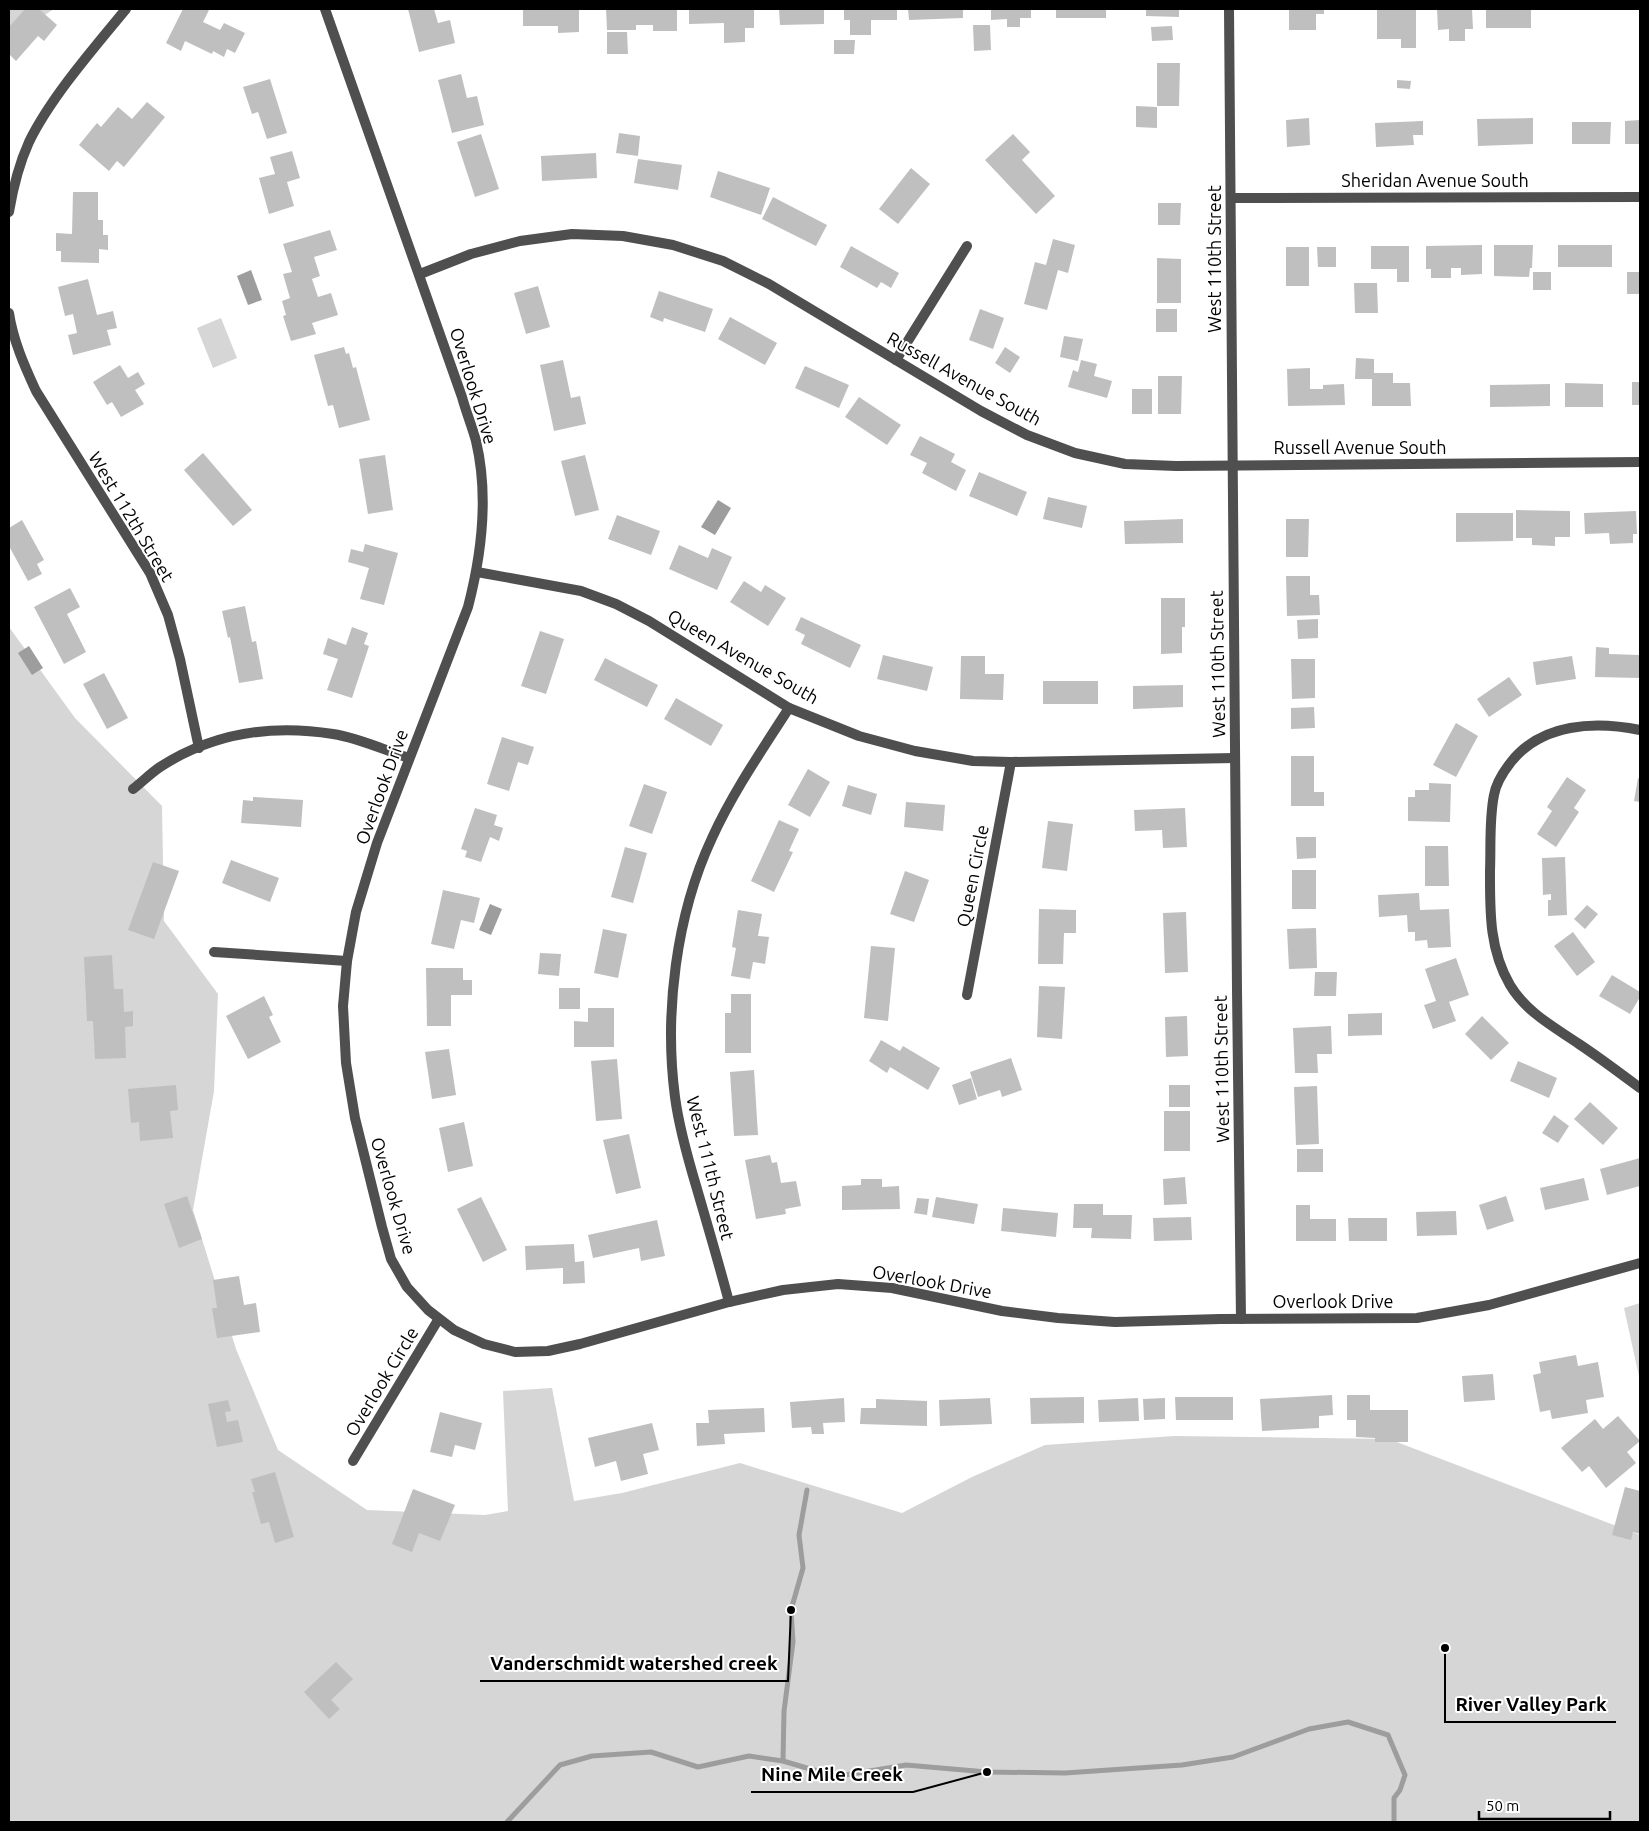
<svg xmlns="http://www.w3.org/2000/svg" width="1649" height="1831" font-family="Ubuntu,sans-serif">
<rect width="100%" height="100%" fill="#fff"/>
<g fill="#d6d6d6">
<polygon points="9,9 54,9 29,25 9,30"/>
<polygon points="221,318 237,358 213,368 197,328"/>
<polygon points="9,627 75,718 162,806 164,921 218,994 214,1091 193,1210 236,1349 278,1450 367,1510 485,1515 508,1511 503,1391 552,1388 574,1501 622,1493 740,1463 902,1513 972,1477 1045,1445 1174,1436 1389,1439 1640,1535 1640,1822 9,1822"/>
<polygon points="1640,1303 1640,1381 1624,1308"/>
</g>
<g fill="#9d9d9d">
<polygon points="251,270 262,300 248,305 237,276"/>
<polygon points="718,500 731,508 715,535 701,527"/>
<polygon points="29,646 43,668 32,675 18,653"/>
<polygon points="490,904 502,909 491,935 479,930"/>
</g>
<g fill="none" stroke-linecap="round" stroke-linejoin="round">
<g stroke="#9d9d9d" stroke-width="5">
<polyline points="783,1761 784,1711 793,1642 791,1610 803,1568 799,1535 807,1490"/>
<polyline points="507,1822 560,1765 592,1756 651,1752 698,1767 749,1756 783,1761 824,1773 845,1775 906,1765 987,1772 1065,1773 1182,1765 1233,1757 1309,1729 1348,1722 1388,1735 1405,1775 1400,1790 1394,1798 1394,1822"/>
</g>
</g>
<g fill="#bfbfbf">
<polygon points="25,9 39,9 57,25 44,41 38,36 16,61 9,54 9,27"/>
<polygon points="183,9 207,9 209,10 203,22 220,30 224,23 245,33 235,53 227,49 224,57 213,51 212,54 185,41 181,51 166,43"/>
<polygon points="408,9 434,9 438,23 450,20 455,43 419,52"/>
<polygon points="523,9 579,9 579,32 558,33 558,26 523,26"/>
<polygon points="606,9 677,9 677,31 653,31 653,25 636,25 636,30 607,30"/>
<polygon points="689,9 754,9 754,28 745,28 745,42 724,43 724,23 689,24"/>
<polygon points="779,9 824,9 824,24 780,25"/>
<polygon points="844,9 897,9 897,20 871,20 871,35 850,35 850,20 844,20"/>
<polygon points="908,9 963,9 963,18 909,20"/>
<polygon points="991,9 1031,9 1031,18 1020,18 1020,27 1007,27 1007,19 991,20"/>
<rect x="1056" y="9" width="50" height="9"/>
<polygon points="1146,9 1179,9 1179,17 1146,16"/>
<polygon points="1289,9 1324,9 1324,14 1316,14 1316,30 1289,30"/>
<polygon points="1377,9 1416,9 1416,48 1401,48 1401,39 1377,39"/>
<polygon points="1437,9 1472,9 1473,29 1465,29 1465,41 1449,41 1449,29 1438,30"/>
<rect x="1486" y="9" width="45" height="19"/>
<polygon points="973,25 990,25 991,50 974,51"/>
<polygon points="1172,26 1173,40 1152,41 1151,27"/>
<polygon points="607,32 627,32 628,54 607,54"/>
<polygon points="834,40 855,40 854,54 834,54"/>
<polygon points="1157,63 1180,63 1179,106 1157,106"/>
<polygon points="461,74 467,98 477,96 484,125 452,133 438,80"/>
<polygon points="270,79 287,133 267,139 258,112 252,114 243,87"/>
<polygon points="1397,80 1411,81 1410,89 1397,88"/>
<polygon points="147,102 165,117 124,167 117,161 109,171 79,145 97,123 101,127 118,107 132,119"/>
<polygon points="1136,106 1157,107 1157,128 1136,127"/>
<polygon points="1309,118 1310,145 1287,147 1286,120"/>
<polygon points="1533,118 1533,144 1478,146 1477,119"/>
<polygon points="1640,120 1640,144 1625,144 1625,121"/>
<polygon points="1423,121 1423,135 1413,135 1414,145 1376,147 1375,123"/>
<polygon points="1572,122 1611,122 1610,144 1572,144"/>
<polygon points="619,133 640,136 638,156 616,153"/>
<polygon points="481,134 499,189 475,197 457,142"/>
<polygon points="1013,134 1030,152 1022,160 1055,196 1036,214 985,160"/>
<polygon points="292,151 300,178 287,182 294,206 269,214 259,178 275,174 270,157"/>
<polygon points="596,153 597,178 542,181 541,156"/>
<polygon points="638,159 682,165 678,190 634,183"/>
<polygon points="911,168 930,184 898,224 879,209"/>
<polygon points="718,171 770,188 761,215 710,197"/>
<polygon points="73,192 98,192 98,220 103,220 103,235 108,235 108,250 99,249 99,263 61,262 61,251 56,251 56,233 72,234"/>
<polygon points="773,197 827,225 816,246 762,219"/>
<polygon points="1158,203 1181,203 1180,225 1158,225"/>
<polygon points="330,230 337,250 314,257 320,276 312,279 318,297 331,293 338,315 312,323 316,334 291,341 283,316 286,315 282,301 290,298 283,274 292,272 283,244"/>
<polygon points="1053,239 1075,245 1068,273 1058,270 1047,310 1024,304 1035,262 1046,265"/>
<polygon points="1482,245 1482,274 1461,275 1461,268 1451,268 1451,278 1431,278 1431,269 1426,269 1426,246"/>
<polygon points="1494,245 1533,245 1532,268 1530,268 1529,277 1494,276"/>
<rect x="1558" y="245" width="54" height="22"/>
<polygon points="851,246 899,273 891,288 881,282 877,288 840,267"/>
<polygon points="1371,246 1409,246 1409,282 1397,282 1397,269 1371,269"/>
<rect x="1286" y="247" width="23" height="39"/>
<polygon points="1317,247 1336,247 1336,267 1318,267"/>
<polygon points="1157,258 1181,259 1181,303 1157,303"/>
<rect x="1533" y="272" width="18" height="18"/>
<rect x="1627" y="272" width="13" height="22"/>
<polygon points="88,279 97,315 113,311 117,328 107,330 111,345 73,355 68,335 77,333 73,314 65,316 58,287"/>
<polygon points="1354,283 1377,283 1378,313 1355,313"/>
<polygon points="538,286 550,327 526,334 514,293"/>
<polygon points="659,291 713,309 705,332 664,318 663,322 650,317"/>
<polygon points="980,309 1004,318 993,349 969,340"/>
<rect x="1156" y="309" width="21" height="23"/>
<polygon points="730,317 777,343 765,365 718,339"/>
<polygon points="1064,336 1083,339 1078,361 1060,357"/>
<polygon points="344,347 346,354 349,353 353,368 356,367 370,420 339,428 333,405 328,406 314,355"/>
<polygon points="1005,347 1020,357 1010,373 995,363"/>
<polygon points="1356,358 1374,359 1374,373 1393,373 1393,383 1410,383 1411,406 1372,406 1372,379 1355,379"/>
<polygon points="563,360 571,398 580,396 586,424 554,431 540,365"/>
<polygon points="1081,360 1097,364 1094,376 1112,381 1107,398 1068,387 1073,370 1078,372"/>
<polygon points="120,365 128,378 138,372 145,384 135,390 144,404 121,417 112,402 107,405 93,382"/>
<polygon points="805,366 849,385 839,408 795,388"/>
<polygon points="1310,368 1310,389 1323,389 1323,385 1344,384 1345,405 1288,406 1287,369"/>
<polygon points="1158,376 1182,376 1181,414 1158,414"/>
<rect x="1632" y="382" width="8" height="23"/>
<polygon points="1565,383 1603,384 1603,407 1565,407"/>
<polygon points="1550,384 1550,406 1490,407 1490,385"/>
<rect x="1132" y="389" width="20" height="25"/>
<polygon points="859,397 901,425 887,445 845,417"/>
<polygon points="920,436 955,454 951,462 966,470 956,491 922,473 927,463 910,455"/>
<polygon points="203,453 252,510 233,526 184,470"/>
<polygon points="385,455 393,510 368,514 359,459"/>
<polygon points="585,455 599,510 575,516 561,461"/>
<polygon points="979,472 1027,492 1017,516 969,496"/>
<polygon points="1048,497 1087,506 1082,528 1043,519"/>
<polygon points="1516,510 1570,511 1570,537 1555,537 1555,546 1532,545 1532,538 1516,538"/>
<polygon points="1636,511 1637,534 1633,534 1633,543 1610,544 1609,533 1585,534 1584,513"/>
<polygon points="1456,513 1513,513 1513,541 1456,542"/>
<polygon points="617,515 660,531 651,555 608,539"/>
<polygon points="1183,519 1183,543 1125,544 1124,521"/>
<polygon points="1286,519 1309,519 1308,557 1286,557"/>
<polygon points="22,520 44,560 37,564 42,574 28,581 9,546 9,528"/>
<polygon points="365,544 398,553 384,605 360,599 369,568 348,562 351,549 363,552"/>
<polygon points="679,545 708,558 712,548 732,557 717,590 669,569"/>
<polygon points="1286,576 1310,576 1310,595 1319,595 1320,615 1287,616"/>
<polygon points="744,581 761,592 765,585 786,598 768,626 730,602"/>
<polygon points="70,588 80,607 67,614 86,652 64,664 34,607"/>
<polygon points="1161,598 1185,598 1185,627 1182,627 1182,653 1161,654"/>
<polygon points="245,606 252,642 256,641 263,679 239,683 230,637 228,638 222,611"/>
<polygon points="801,617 861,645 850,668 801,644 805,635 795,630"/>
<polygon points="1318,619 1318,638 1298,639 1297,620"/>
<polygon points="352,627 368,633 364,644 369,646 352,698 327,690 338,659 323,654 328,638 346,645"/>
<polygon points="540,631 564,639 546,694 521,686"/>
<polygon points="1596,647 1609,648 1609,654 1640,655 1640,678 1595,677"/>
<polygon points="883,655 933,667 927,691 877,679"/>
<polygon points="961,656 985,656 985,674 1004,674 1003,700 960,699"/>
<polygon points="1572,656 1576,679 1536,685 1533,662"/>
<polygon points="605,658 658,685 647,707 594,680"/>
<polygon points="1291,659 1315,659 1315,698 1292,699"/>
<polygon points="104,673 128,718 107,729 83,684"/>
<polygon points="1509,677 1522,695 1489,717 1477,699"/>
<rect x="1043" y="681" width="55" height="23"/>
<polygon points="1183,685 1183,707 1133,709 1133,686"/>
<polygon points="676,698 723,725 711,746 664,719"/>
<polygon points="1314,707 1315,728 1291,729 1291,708"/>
<polygon points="1456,723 1478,736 1456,777 1433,765"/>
<polygon points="502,737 534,747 528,765 518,762 509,791 487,784"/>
<polygon points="1291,756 1314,756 1314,792 1324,792 1324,806 1291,806"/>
<polygon points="808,769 830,782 810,817 788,805"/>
<polygon points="1567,777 1586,790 1574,808 1579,812 1556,847 1537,834 1552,811 1547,807"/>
<polygon points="1638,778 1640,779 1640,802 1634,801"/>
<polygon points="1429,783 1451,784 1450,822 1408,821 1408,797 1415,797 1415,790 1429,790"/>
<polygon points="644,784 667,792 652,834 629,826"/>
<polygon points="848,785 877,794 871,815 842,806"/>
<polygon points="253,797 303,800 301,827 241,823 243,800 253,801"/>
<polygon points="906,802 945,805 943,831 904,827"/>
<polygon points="475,808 497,815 494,825 503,828 499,841 490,837 481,862 465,857 467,851 461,849"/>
<polygon points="1185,808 1187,847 1163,848 1162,830 1135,831 1134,810"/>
<polygon points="779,820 799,829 789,851 793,852 774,892 751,881"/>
<polygon points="1048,821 1073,824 1067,871 1042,868"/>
<polygon points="1296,837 1316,837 1316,858 1297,859"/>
<polygon points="1425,846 1448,846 1449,886 1425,886"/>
<polygon points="625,847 647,853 633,903 611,897"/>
<polygon points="1565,857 1567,915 1548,916 1548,900 1551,900 1551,894 1543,895 1542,858"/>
<polygon points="231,860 279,878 270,902 222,883"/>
<polygon points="153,862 179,871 154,939 128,930"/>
<rect x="1292" y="870" width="24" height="39"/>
<polygon points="905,871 929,880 914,922 890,914"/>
<polygon points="443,890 480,898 474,923 461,920 454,949 431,944"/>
<polygon points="1419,893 1420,910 1449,909 1451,947 1428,948 1427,940 1415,941 1415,932 1408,932 1407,915 1379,917 1378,895"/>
<polygon points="1587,905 1598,914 1585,929 1574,919"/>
<polygon points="1039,909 1076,910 1076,933 1064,933 1063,964 1038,964"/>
<polygon points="738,910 762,914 758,936 769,937 765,964 753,962 750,979 731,976 736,948 732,947"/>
<polygon points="1186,912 1188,972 1165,973 1163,913"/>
<polygon points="1316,928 1317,968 1289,969 1287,929"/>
<polygon points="603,929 627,934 618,978 594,973"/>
<polygon points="1573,932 1595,962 1577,976 1554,946"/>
<polygon points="871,946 895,948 888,1021 864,1018"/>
<polygon points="540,953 561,954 559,976 538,974"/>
<polygon points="112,955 114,989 123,989 124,1012 133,1011 133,1026 125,1027 126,1058 95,1059 93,1021 87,1021 84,957"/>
<polygon points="1456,958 1469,995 1449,1002 1456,1021 1433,1029 1424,1005 1436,1001 1425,969"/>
<polygon points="426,968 463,968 463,980 472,980 472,995 451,995 451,1026 427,1026"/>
<polygon points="1315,972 1337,972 1336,996 1314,996"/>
<polygon points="1612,975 1640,992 1640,997 1630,1014 1599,996"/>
<polygon points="1039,986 1065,987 1062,1039 1037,1037"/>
<rect x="559" y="988" width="21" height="21"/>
<polygon points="731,994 751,994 751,1053 725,1053 725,1013 731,1013"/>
<polygon points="264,996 273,1015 269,1017 281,1042 248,1059 226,1016"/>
<polygon points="588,1008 614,1008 614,1047 574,1047 574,1021 588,1022"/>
<polygon points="1382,1013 1382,1035 1348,1036 1348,1014"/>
<polygon points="1187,1016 1188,1056 1166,1057 1165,1017"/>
<polygon points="1482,1016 1509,1043 1491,1060 1465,1034"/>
<polygon points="1331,1026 1332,1054 1317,1054 1318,1073 1295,1073 1293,1028"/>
<polygon points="881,1040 900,1051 903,1046 940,1068 928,1090 890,1067 887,1073 869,1061"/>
<polygon points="449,1049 456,1095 432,1099 425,1052"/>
<polygon points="1011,1058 1022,1090 1002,1097 1000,1090 978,1097 970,1072"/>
<polygon points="617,1059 622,1119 596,1121 591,1061"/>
<polygon points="1518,1061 1557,1078 1549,1098 1510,1081"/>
<polygon points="754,1070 758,1135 734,1136 730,1072"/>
<polygon points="971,1078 977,1099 959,1105 952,1085"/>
<polygon points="176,1085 178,1110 170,1111 173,1138 140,1141 139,1122 131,1123 128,1089"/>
<rect x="1169" y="1085" width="21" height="22"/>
<polygon points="1317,1086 1319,1144 1296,1145 1294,1087"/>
<polygon points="1590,1102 1618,1128 1603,1145 1574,1119"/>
<rect x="1164" y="1111" width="26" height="40"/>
<polygon points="1554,1115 1569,1126 1558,1143 1542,1133"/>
<polygon points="464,1122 473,1166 448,1172 439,1128"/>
<polygon points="629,1134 641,1188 616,1194 603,1140"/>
<rect x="1297" y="1149" width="26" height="23"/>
<polygon points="770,1155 772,1163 777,1162 781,1183 796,1181 801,1206 785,1209 786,1214 756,1219 745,1160"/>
<polygon points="1640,1158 1640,1186 1607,1195 1600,1169"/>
<polygon points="1185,1177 1187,1204 1164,1205 1163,1179"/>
<polygon points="1584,1178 1589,1200 1545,1210 1540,1188"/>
<polygon points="861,1179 882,1179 882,1187 899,1186 900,1209 842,1210 842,1186 861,1185"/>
<polygon points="187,1196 202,1239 179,1248 164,1204"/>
<polygon points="1506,1196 1514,1221 1487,1230 1479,1205"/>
<polygon points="481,1197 507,1250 483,1262 457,1209"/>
<polygon points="936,1197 978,1204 974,1224 932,1217"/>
<polygon points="917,1198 929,1199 927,1215 914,1213"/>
<polygon points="1074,1204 1103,1204 1103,1215 1132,1215 1131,1239 1091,1238 1092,1228 1073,1228"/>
<polygon points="1296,1205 1310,1205 1310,1219 1336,1219 1336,1241 1296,1241"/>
<polygon points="1003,1208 1058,1213 1056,1237 1001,1231"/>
<polygon points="1456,1211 1457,1235 1417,1236 1416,1212"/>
<polygon points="1191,1217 1192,1240 1154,1241 1153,1218"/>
<polygon points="1348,1218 1387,1218 1387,1241 1349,1241"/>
<polygon points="657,1220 665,1256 641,1261 639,1248 593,1258 588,1235"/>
<polygon points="574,1244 575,1262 584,1261 585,1283 563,1284 563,1268 526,1270 525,1246"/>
<polygon points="239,1276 244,1305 256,1303 260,1332 217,1338 212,1308 217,1308 213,1280"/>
<polygon points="1576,1355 1578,1366 1598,1362 1604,1397 1586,1400 1588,1413 1552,1419 1550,1410 1540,1412 1533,1375 1541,1373 1539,1362"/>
<polygon points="1493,1374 1495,1400 1464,1402 1462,1376"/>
<polygon points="1332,1395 1333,1415 1319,1416 1319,1428 1262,1431 1260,1399"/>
<polygon points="1347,1395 1370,1395 1370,1410 1408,1410 1408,1442 1375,1442 1375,1438 1356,1437 1356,1420 1347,1420"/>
<polygon points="1084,1397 1084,1423 1031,1424 1030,1398"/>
<polygon points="1175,1397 1233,1397 1233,1420 1176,1420"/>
<polygon points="844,1398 845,1422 823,1423 824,1434 812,1434 811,1427 792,1428 790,1402"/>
<polygon points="990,1398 992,1424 940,1426 939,1400"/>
<polygon points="1138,1398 1139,1421 1099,1422 1098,1400"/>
<polygon points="1165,1398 1165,1419 1144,1420 1143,1399"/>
<polygon points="876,1399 927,1401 927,1426 860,1424 861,1408 876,1408"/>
<polygon points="228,1400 231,1411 225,1412 227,1422 238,1420 243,1442 217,1447 208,1404"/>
<polygon points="764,1408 765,1432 724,1434 725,1444 697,1446 696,1423 709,1423 708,1410"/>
<polygon points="440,1412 482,1423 475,1450 455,1445 452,1457 430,1452"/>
<polygon points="1618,1416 1640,1441 1627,1452 1636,1463 1606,1488 1589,1466 1582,1472 1561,1448 1595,1419 1603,1429"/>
<polygon points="652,1423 659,1450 643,1454 648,1474 621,1481 616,1461 595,1467 588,1438"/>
<polygon points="275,1472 294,1537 275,1543 269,1522 261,1524 252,1492 255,1492 251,1479"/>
<polygon points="1625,1487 1640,1491 1640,1534 1633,1532 1631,1540 1612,1535"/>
<polygon points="413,1489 455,1505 440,1541 419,1533 412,1552 392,1544"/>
<polygon points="336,1662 353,1679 331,1700 340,1709 329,1719 304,1692"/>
</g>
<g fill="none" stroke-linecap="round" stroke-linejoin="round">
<g stroke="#4f4f4f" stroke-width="10">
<path d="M325 9 462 397C466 412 472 426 476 441 489 496 482 553 468 607L377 843 356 912 347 961 343 1006 346 1063 355 1118 382 1227 391 1259 407 1287 428 1310 454 1330 484 1344 515 1352 548 1351 580 1344 729 1302 783 1290 838 1284 892 1288 1002 1311 1058 1318 1115 1322 1220 1319 1417 1318 1489 1305 1640 1263"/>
<polyline points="1229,9 1237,990 1241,1319"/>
<polyline points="1231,198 1640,197"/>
<path d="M9 212C13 188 19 164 29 142 51 97 94 48 126 9"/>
<polyline points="420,274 471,254 520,241 572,234 623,236 673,245 723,261 769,284 981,411 1027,435 1075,453 1125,464 1176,466 1640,462"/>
<path d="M9 313C13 340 24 365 36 391L150 573 168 615 180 659 199 748"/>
<polyline points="896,360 967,246"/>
<polyline points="477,572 581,591 616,604 649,621 789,708 859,736 915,751 973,761 1011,762 1235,758"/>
<path d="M1640 730C1595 721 1542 723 1511 762 1504 771 1496 783 1494 795 1489 820 1491 846 1490 871 1490 911 1489 949 1510 985 1526 1012 1554 1027 1579 1044 1600 1058 1620 1073 1640 1088"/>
<path d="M133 789C142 782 151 773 160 767 213 733 271 724 333 734 359 738 384 750 409 758"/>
<polyline points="214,952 347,961"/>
<polyline points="967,995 1011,762"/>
<path d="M729 1302C719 1264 708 1227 697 1189 688 1159 679 1128 675 1097 664 1013 676 915 712 838 733 792 762 750 789 708"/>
<polyline points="353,1461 438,1320"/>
</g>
</g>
<g text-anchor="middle" stroke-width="4" stroke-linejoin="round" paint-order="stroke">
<g font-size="18" fill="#000" stroke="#fff">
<text x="1435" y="187">Sheridan Avenue South</text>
<text transform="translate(1215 259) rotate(-90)" y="6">West 110th Street</text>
<text transform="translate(964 379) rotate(29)" y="6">Russell Avenue South</text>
<text transform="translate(473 386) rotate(73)" y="6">Overlook Drive</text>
<text x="1360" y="454">Russell Avenue South</text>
<text transform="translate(131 517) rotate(59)" y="6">West 112th Street</text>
<text transform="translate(743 657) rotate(30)" y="6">Queen Avenue South</text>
<text transform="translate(1218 664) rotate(-91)" y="6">West 110th Street</text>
<text transform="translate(382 787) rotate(-70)" y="6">Overlook Drive</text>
<text transform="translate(973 876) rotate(-79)" y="6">Queen Circle</text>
<text transform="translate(1222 1069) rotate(-91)" y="6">West 110th Street</text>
<text transform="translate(710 1168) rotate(76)" y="6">West 111th Street</text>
<text transform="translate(393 1196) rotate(74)" y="6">Overlook Drive</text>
<text transform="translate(932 1282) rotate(10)" y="6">Overlook Drive</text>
<text x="1333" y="1308">Overlook Drive</text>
<text transform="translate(382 1382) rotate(-59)" y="6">Overlook Circle</text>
</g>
</g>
<path fill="none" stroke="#000" stroke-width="2" d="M791 1610L788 1681H480M1445 1648L1445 1722H1616M987 1772L913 1792H751"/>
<g fill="#000" stroke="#fff" stroke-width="2">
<circle cx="791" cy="1610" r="5"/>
<circle cx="1445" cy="1648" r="5"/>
<circle cx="987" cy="1772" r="5"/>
</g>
<g font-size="19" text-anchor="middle" font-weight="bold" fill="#000" stroke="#fff" stroke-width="4" stroke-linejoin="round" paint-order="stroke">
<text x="634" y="1670">Vanderschmidt watershed creek</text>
<text x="1531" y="1711">River Valley Park</text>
<text x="832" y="1781">Nine Mile Creek</text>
</g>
<rect width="1649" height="1831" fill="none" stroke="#000000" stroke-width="20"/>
<path d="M1479 1811v8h131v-8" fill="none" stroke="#000000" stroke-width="2.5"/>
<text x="1486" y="1811" font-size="15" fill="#000000" stroke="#ffffff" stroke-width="4" paint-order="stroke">50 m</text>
</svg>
